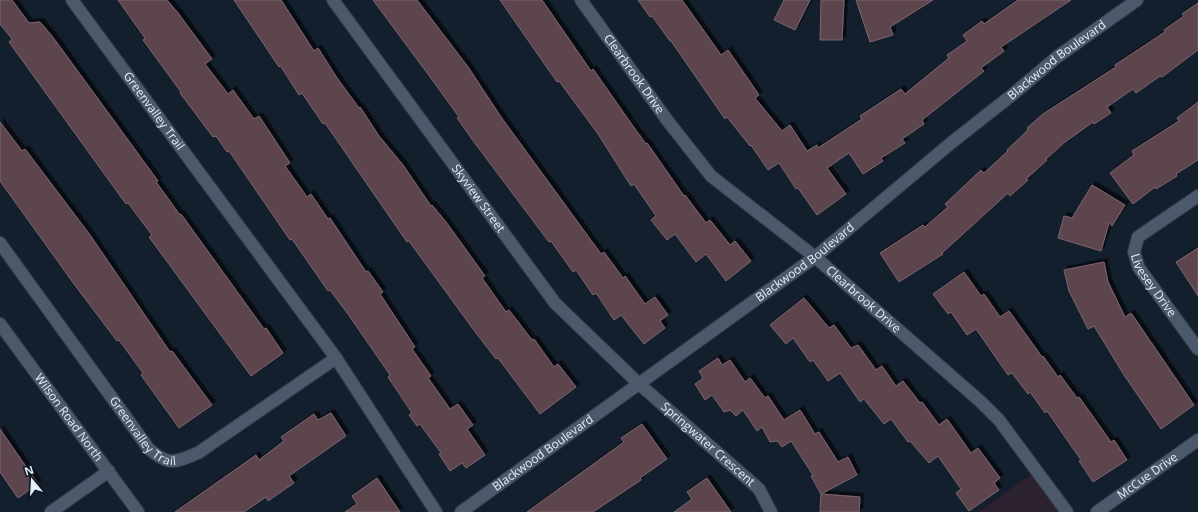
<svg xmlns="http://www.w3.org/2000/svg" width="1198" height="512" font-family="'Open Sans',sans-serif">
<defs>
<filter id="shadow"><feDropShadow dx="3.5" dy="-3.5" stdDeviation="0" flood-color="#0009"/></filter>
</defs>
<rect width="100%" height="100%" fill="#141f2e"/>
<polygon fill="#2c212f" points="1037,470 1067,512 979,512"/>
<g fill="#5b444d" stroke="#7d656e" filter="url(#shadow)">
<polygon points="0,0 12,0 29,23 40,22 52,36 158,181 156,182 180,215 181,214 264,329 266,328 283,353 251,376 149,237 152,235 128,203 126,204 9,42 12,39 0,24"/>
<polygon points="118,0 167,0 178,13 212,59 205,64 228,94 233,90 254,119 259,116 290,163 285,166 307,197 311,194 328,219 330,218 366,272 368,271 383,292 380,294 415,347 412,349 431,376 428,378 450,409 458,404 473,425 467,429 485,455 466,468 462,463 450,471 439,454 441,453 420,424 417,426 409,415 412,413 388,377 390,375 350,317 330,290 328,291 292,239 290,240 229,151 227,152 216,136 213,137 180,93 181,92 143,40 145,38"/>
<polygon points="234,0 281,0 314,51 318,48 337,78 359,108 360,107 379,136 403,165 431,206 432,205 446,222 485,276 482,278 506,312 509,310 532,340 534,339 554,367 558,364 576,387 540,414 498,358 496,359 473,329 409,241 407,242 325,123 323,124 302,93 299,95 280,65 279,67"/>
<polygon points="373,0 417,0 468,67 501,117 601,254 604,252 623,278 625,276 645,304 655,297 668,315 660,321 665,328 644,344 621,315 614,320 596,293 593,295 576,270 573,272 551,241 549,242 474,142 457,118 459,117 433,81"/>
<polygon points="500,0 542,0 591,71 593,69 630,122 646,144 647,143 684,196 685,195 706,223 710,220 730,245 735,241 751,261 726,281 706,254 696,262 675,234 667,240 651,220 656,216 634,184 631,186 598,134 559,81 557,82"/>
<polygon points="638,0 682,0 721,55 728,50 759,95 755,98 782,131 790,125 807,151 817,145 818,148 862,119 860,116 901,89 905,94 949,58 947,55 967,41 963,35 982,21 984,24 1018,0 1071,0 1001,47 1004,51 981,68 984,71 922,120 924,124 902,139 905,143 881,158 883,161 863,174 849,153 827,168 846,194 817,215 798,188 796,189 779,163 768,170 751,145 750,146 727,117 725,119 671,41 670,41 652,16 650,17"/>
<polygon points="784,0 810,0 795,30 774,20"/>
<polygon points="821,0 844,0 842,40 820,40"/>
<polygon points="856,0 933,0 890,27 893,35 870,42"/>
<polygon points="1198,3 1198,50 1162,77 1160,76 1136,93 1133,89 1107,107 1111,113 1094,124 1093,122 1065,142 1046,159 1047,160 1026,179 1028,180 1010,196 1008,193 942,253 943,254 899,282 880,253 923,225 925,227 948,207 945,204 981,170 984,173 1008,151 1007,150 1028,130 1027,128 1043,114 1116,67 1115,65 1165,32 1164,30 1184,16 1182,14"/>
<polygon points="1198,102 1198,160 1176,174 1177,176 1156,189 1155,187 1133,204 1110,173 1134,155 1132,151 1179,121 1177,118"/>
<polygon points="0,122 22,151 25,149 90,235 170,352 172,351 212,405 179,428 141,375 143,373 119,340 117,341 74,284 0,181"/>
<polygon points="1092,185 1125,205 1112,226 1109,223 1101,251 1058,238 1064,216 1072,218"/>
<polygon points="1198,248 1198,296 1176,262"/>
<polygon points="1104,262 1108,282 1125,317 1131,313 1194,405 1161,429 1124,375 1094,326 1088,329 1069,291 1064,270"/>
<polygon points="964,272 981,296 984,294 1000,317 1009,311 1042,357 1043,356 1058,377 1060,375 1077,398 1079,397 1111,442 1114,440 1127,460 1093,482 1079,461 1081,460 1047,411 1045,413 1030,392 1028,394 1012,373 1008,375 976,329 967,335 951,312 948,314 933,294"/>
<polygon points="804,298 829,328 834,325 851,348 858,345 876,370 882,366 896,386 903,381 920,403 922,402 939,425 947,419 971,453 978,448 1000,478 994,483 999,490 969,511 956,493 961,489 938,456 929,463 910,441 908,442 891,419 884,424 864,399 860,402 840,373 828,381 813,360 810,362 793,338 786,344 770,325"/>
<polygon points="718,358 722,365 730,360 745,382 750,378 765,398 768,396 784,420 800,410 815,434 819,432 838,462 848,457 857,475 821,494 811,476 813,475 791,441 782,447 777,441 770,442 762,427 757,431 743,410 736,416 730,410 724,412 712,395 705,400 695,384 703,378 699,371"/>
<polygon points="331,413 346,436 289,476 294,483 268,501 266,497 244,512 175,512 256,455 259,460 284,441 281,437 314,414 318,420"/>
<polygon points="642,424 667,459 640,478 641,480 593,512 527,512 624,442 621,438"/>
<polygon points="0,429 38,484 18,498 0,472"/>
<polygon points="377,478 400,512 345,512 357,504 352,496"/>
<polygon points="707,478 731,512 674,512 692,499 687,492"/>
<polygon points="821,494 860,497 859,512 820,512"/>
</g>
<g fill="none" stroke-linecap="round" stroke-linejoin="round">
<defs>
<g id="street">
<path id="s1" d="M72 0 336 358 436 512"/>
<path id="s2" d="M333 0 555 303 638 383 759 489 771 512"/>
<path id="s3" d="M581 0 667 120 711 176 815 257 981 402 999 420 1067 512"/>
<path id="s4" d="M1198 196 1138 237 1134 252 1139 268 1198 349"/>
<path id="s5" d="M0 243 149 449C170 467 175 462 198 453L336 358"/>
<polyline points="51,512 109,471"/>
<path id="s6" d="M461 512 815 257 951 143 1012 95 1057 57 1137 0"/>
<path id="s7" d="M1097 512 1198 440"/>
</g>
<g id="secondary">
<path id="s8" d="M0 324 138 512"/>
</g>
</defs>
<use href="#street" stroke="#343b47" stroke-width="14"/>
<use href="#secondary" stroke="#343b47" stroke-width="14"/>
<use href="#street" stroke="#4c596b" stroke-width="12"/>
<use href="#secondary" stroke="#4c596b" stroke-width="12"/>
</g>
<g text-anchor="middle" stroke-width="3" stroke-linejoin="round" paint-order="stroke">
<g font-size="12" fill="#e4ecf6" stroke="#0b1624">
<text dy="4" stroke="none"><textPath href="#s6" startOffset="748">Blackwood Boulevard</textPath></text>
<text dy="4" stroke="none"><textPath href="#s3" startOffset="91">Clearbrook Drive</textPath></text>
<text dy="4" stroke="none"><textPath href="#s1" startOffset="138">Greenvalley Trail</textPath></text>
<text dy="4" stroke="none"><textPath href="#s2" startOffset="246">Skyview Street</textPath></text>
<text dy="4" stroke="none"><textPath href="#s6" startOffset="425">Blackwood Boulevard</textPath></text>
<text dy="4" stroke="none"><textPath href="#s4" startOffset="127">Livesey Drive</textPath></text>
<text dy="4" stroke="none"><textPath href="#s3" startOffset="415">Clearbrook Drive</textPath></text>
<text dy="4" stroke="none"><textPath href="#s8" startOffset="116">Wilson Road North</textPath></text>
<text dy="4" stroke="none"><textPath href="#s5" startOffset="238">Greenvalley Trail</textPath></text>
<text dy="4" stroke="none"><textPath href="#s2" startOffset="584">Springwater Crescent</textPath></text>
<text dy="4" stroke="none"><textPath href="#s6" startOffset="101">Blackwood Boulevard</textPath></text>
<text dy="4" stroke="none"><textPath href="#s7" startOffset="62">McCue Drive</textPath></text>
</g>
</g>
<g transform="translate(32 480) rotate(342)" stroke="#0b1624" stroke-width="3" paint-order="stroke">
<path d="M0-3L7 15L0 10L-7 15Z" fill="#e4ecf6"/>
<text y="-6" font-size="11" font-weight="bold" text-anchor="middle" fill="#e4ecf6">N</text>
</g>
</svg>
